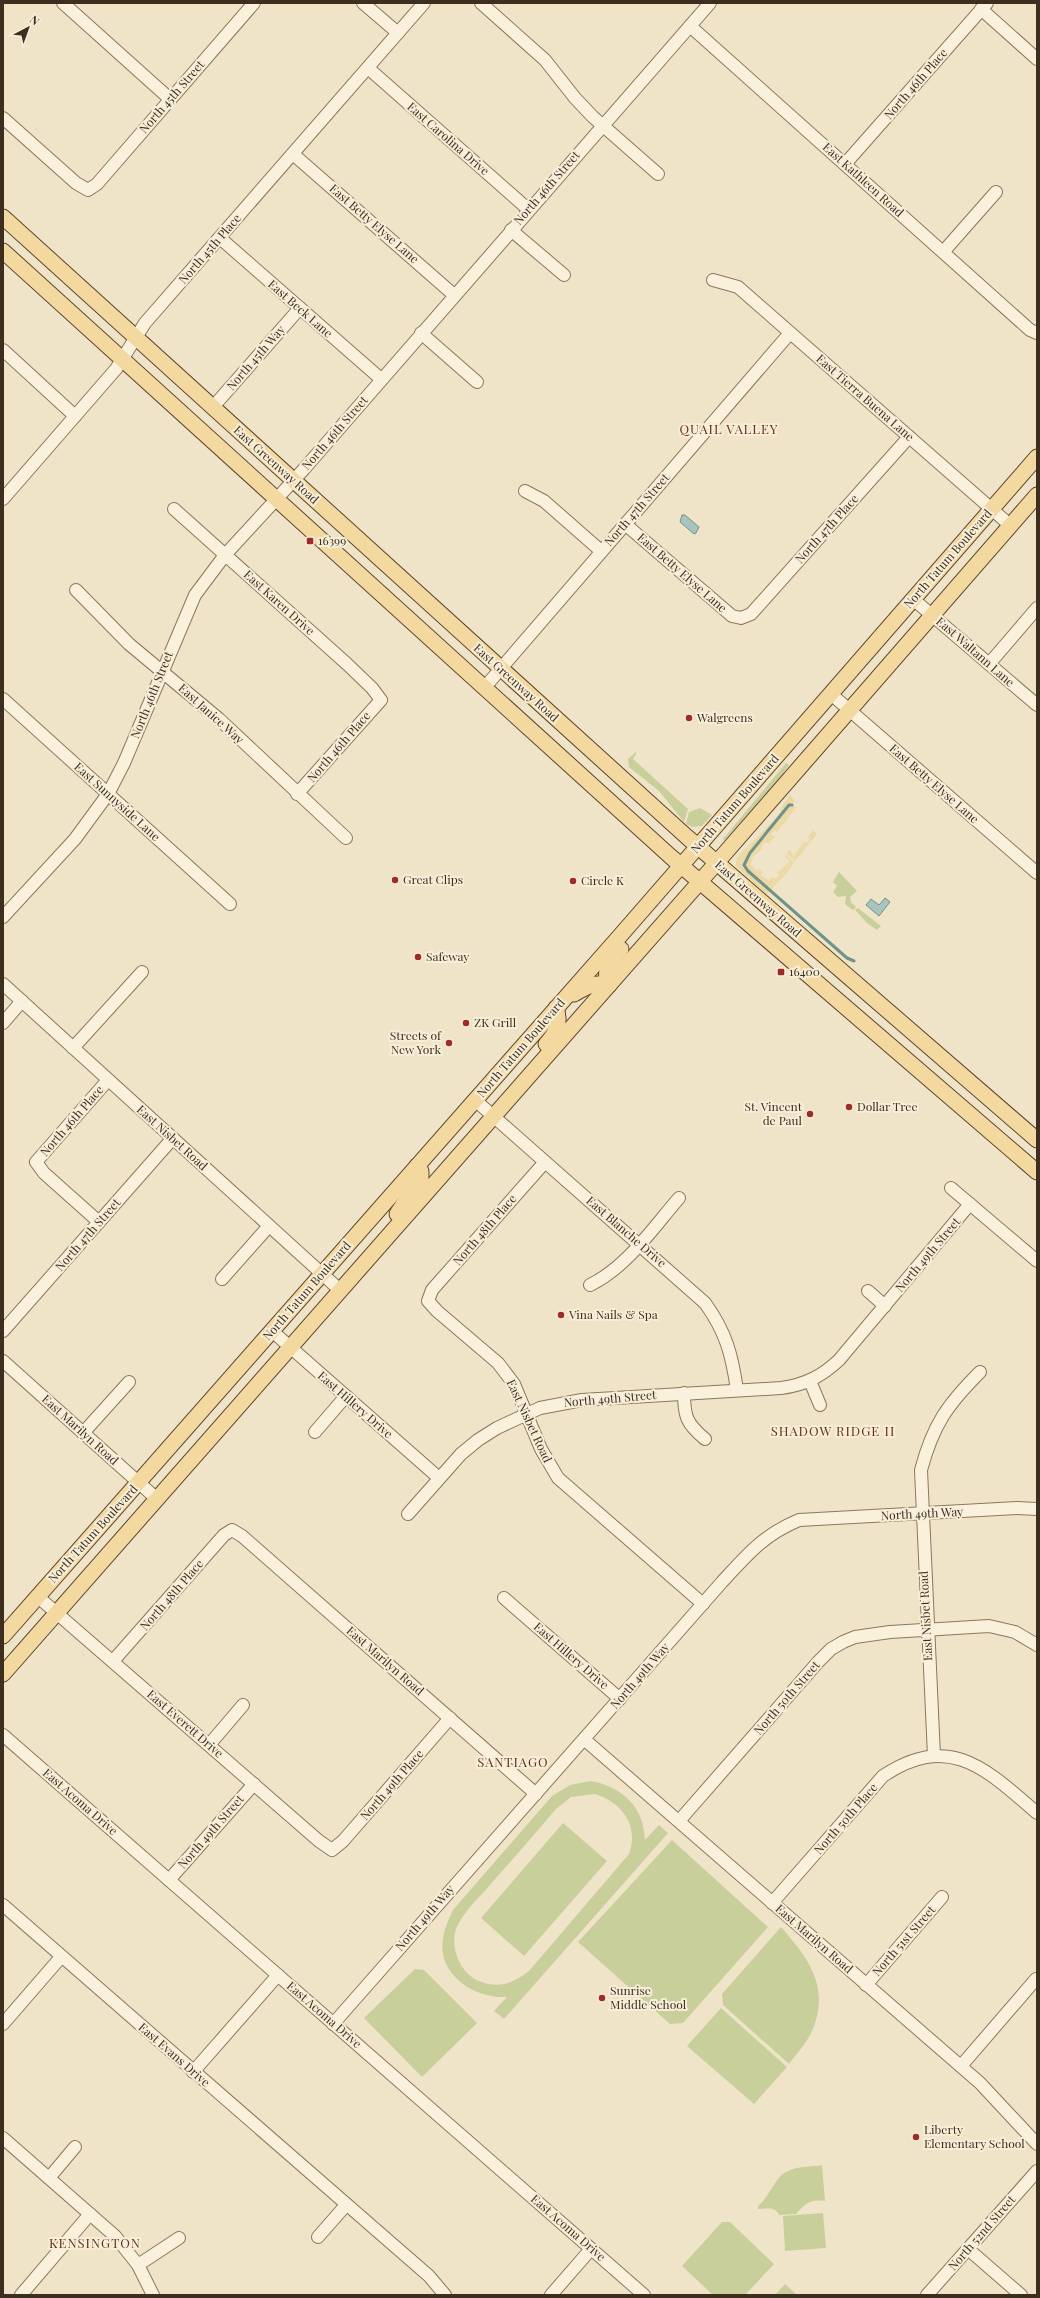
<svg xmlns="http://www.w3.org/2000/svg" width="1040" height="2298" font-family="'Playfair Display',serif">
<rect width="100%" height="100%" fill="#f0e4c8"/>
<g fill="#c9cf9b" fill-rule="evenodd">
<polygon points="636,752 636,754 633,759 688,809 684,822 659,791 629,767 628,759"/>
<polygon points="786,763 789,765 779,779 724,841 723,839"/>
<polygon points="700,808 712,815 702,826 692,827 686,824 689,812"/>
<polygon points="839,872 857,891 850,897 851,902 856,907 853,910 845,904 846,896 838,897 833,892 837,886 833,882"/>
<polygon points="858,908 881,926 877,930 868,924 855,910"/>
<path d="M590 1781C622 1786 644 1807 645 1840L659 1825 668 1833 504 2019 494 2011 507 1997C475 1999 437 1975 443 1939 444 1929 449 1919 453 1910L552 1796 570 1785ZM595 1794C623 1803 639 1826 629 1854L529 1971C512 1984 499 1989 479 1981 460 1973 450 1948 456 1929 463 1912 478 1899 489 1886 512 1860 534 1835 556 1809L571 1797Z"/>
<polygon points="563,1823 607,1861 524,1956 481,1918"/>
<polygon points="672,1840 768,1927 683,2023 670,2024 578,1942"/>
<path d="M781 1927C808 1958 831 1987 812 2031 807 2043 796 2054 789 2064L723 2005 722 1994Z"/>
<polygon points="415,1969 424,1970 477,2023 422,2077 364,2018"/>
<polygon points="721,2008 787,2067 754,2104 687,2046"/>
<path d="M822 2165 825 2201C810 2199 806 2203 796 2214L779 2215C775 2206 767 2209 758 2209V2206C770 2197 774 2177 788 2171 797 2166 812 2167 822 2165Z"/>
<polygon points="823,2213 826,2248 785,2251 783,2216"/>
<polygon points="722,2222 730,2222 774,2264 745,2295 713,2295 682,2266"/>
<polygon points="785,2284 797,2295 798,2295 775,2295"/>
</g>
<g fill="#ecd9a5">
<polygon points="790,795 795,801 792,805 796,808 777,832 775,830 771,834 775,837 769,844 765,842 762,846 763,848 751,859 753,860 750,864 757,871 759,869 763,872 761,875 769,881 772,877 775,879 779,875 777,873 790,861 784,856 786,855 794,862 788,872 766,895 736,866 736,858 778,816 784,803"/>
<polygon points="813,830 817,834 795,861 787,854 789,849 794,856 804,841 806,843 810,839 808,837"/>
</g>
<g fill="#a9c4bc" stroke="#6f938a">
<polygon points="682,515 685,515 699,527 696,533 694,534 680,522"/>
<polygon points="885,898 890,902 879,916 866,905 871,899 879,905"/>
</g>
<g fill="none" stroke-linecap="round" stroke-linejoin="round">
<polyline stroke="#6f938a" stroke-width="3" points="792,805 789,805 750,853 744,865 748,871 847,958 854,961"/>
<defs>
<g id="minor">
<polyline points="63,3 170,99"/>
<polyline points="363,3 398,33"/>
<polyline points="481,3 545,60 575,98 593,117 658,174"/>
<polyline points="981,9 1037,59"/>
<polyline points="690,26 1030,330 1037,333"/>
<polyline points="368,68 529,210"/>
<polyline points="3,118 76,183 88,190 97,184 254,3"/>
<polyline points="293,154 454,295"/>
<polyline points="845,164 987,3"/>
<polyline points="511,230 564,275"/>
<polyline points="220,238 381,379"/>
<polyline points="944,251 996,192"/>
<polyline points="713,280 738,287 1011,526"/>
<polyline points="421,333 477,382"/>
<polyline points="3,350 75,416"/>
<polyline points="213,407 300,308"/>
<polyline points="525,491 544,501 601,551"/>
<polyline points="3,499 116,369 145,323 424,3"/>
<polyline points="174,509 347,664 372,688 381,700 297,794"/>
<polyline points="625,524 732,616 741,618 751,614 909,437"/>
<polyline points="76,590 129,644 219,719 346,838"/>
<polyline points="913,599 1037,705"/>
<polyline points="989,664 1037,608"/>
<polyline points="485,687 790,333"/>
<polyline points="831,694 1037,873"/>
<polyline points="3,699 230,904"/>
<polyline points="3,917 75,839 108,794 124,763 195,595 225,555 304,469 710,3"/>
<polyline points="3,984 341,1291"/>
<polyline points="3,1023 22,1001"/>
<polyline points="73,1048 142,972"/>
<path d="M475 1100 705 1303C726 1332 732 1355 737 1390"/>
<polyline points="545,1162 432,1290 428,1301 437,1311 498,1363 514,1384 541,1449 558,1478 703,1604"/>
<polyline points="951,1188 1037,1261"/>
<polyline points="99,1222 44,1173 36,1162 108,1080"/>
<polyline points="222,1279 269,1226"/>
<path d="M590 1285C627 1267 653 1228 679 1198"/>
<polyline points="868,1291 885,1306"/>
<polyline points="3,1331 173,1138"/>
<polyline points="272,1331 439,1478"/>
<polyline points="3,1361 157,1499"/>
<polyline points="810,1381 820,1405"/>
<path d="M684 1393C684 1417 687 1424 705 1439"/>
<polyline points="315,1432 346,1396"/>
<polyline points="83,1433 129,1382"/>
<path d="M408 1514 461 1454 478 1440 497 1428 540 1408 582 1400 781 1388C805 1385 822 1376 839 1360L970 1204"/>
<polyline points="37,1596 319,1841 332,1850 343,1841 450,1718"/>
<polyline points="504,1598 620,1699"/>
<polyline points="113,1661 224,1535 232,1530 242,1536 536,1794"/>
<polyline points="3,1735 644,2295"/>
<polyline points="585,1740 980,2083 1037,2144"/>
<polyline points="209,1745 243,1705"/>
<path d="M934 1756 921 1470C933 1425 947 1405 980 1372"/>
<polyline points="679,1821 818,1662 831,1649 843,1642 855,1637 890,1632 989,1626 1015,1632 1037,1645"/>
<polyline points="169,1880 254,1784"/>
<path d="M772 1903 883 1776C950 1731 987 1770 1037 1813"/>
<polyline points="3,1905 429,2276 445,2295"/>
<polyline points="866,1985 942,1897"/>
<polyline points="3,2024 61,1957"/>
<path d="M333 2024 722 1582C747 1555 763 1535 799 1520L1017 1508 1037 1509"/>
<polyline points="961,2066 1036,1979"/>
<polyline points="193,2072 278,1975"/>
<polyline points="3,2138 115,2236 138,2265 153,2295"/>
<polyline points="49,2178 75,2147"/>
<polyline points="318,2237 346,2205"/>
<polyline points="968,2249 1021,2295"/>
<polyline points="138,2265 179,2238"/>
<polyline points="21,2295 90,2214"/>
<polyline points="551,2295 591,2249"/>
<polyline points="927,2295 1037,2171"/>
</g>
<g id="major">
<polyline points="3,217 687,837 1037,1140"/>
<polyline points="3,251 670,856 1037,1172"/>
<path d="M609 985C602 969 611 961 621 949"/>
<path d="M574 994C586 987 595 981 609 985"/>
<path d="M546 1044C557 1032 561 1023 556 1008"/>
<polyline points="397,1214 421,1178 421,1171 417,1166"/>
<polyline points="3,1636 619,937 1037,457"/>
<polyline points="3,1674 726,852 1037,495"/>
</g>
</defs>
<use href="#minor" stroke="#8d765c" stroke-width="14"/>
<use href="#major" stroke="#5b4430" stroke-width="17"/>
<use href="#minor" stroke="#faf1dc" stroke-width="12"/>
<use href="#major" stroke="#f3d9a0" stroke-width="15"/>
</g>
<g fill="#9e2a2b" stroke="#f7eed8" stroke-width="1.5">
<rect x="306" y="537" width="8" height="8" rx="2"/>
<circle cx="689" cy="718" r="4"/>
<circle cx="395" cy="880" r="4"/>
<circle cx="573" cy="881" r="4"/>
<circle cx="418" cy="957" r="4"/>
<rect x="777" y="968" width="8" height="8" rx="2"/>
<circle cx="466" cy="1023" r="4"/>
<circle cx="449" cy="1043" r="4"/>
<circle cx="849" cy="1107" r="4"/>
<circle cx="810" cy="1114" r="4"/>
<circle cx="561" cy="1315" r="4"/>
<circle cx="602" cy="1998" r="4"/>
<circle cx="916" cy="2137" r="4"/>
</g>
<g text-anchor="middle" stroke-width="4" stroke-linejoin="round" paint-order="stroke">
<g font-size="12" fill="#3d2e20" stroke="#f7eed8">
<text transform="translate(916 84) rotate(-49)" y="4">North 46th Place</text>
<text transform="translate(172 97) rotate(-49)" y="4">North 45th Street</text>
<text transform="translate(448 139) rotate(41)" y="4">East Carolina Drive</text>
<text transform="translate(863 180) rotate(42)" y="4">East Kathleen Road</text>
<text transform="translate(547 188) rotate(-49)" y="4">North 46th Street</text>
<text transform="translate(374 224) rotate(41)" y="4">East Betty Elyse Lane</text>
<text transform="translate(210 249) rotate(-49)" y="4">North 45th Place</text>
<text transform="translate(300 309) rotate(41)" y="4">East Beck Lane</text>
<text transform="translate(256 358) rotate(-49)" y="4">North 45th Way</text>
<text transform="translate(865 398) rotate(41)" y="4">East Tierra Buena Lane</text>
<text transform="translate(335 433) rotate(-49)" y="4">North 46th Street</text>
<text transform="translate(276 465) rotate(42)" y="4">East Greenway Road</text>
<text transform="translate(637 510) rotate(-49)" y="4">North 47th Street</text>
<text transform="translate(827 529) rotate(-48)" y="4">North 47th Place</text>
<text transform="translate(948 559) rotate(-49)" y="4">North Tatum Boulevard</text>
<text transform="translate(682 573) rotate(41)" y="4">East Betty Elyse Lane</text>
<text transform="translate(279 603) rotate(42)" y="4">East Karen Drive</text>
<text transform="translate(975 652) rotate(41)" y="4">East Waltann Lane</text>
<text transform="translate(516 683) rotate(42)" y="4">East Greenway Road</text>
<text transform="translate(152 695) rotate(-68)" y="4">North 46th Street</text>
<text transform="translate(211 714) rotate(42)" y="4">East Janice Way</text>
<text transform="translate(339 747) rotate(-49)" y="4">North 46th Place</text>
<text transform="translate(934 784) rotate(41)" y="4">East Betty Elyse Lane</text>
<text transform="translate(117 802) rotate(42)" y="4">East Sunnyside Lane</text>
<text transform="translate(735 804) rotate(-49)" y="4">North Tatum Boulevard</text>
<text transform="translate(758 899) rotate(41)" y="4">East Greenway Road</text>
<text transform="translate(521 1048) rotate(-49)" y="4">North Tatum Boulevard</text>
<text transform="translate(72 1121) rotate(-49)" y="4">North 46th Place</text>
<text transform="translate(172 1138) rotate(42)" y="4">East Nisbet Road</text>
<text transform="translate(485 1230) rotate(-49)" y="4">North 48th Place</text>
<text transform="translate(626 1232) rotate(41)" y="4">East Blanche Drive</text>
<text transform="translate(88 1235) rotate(-49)" y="4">North 47th Street</text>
<text transform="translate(928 1255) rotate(-50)" y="4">North 49th Street</text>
<text transform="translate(307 1291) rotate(-49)" y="4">North Tatum Boulevard</text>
<text transform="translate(610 1399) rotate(-5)" y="4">North 49th Street</text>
<text transform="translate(355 1405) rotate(41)" y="4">East Hillery Drive</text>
<text transform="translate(529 1421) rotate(65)" y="4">East Nisbet Road</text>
<text transform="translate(80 1430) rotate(42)" y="4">East Marilyn Road</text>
<text transform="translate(922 1514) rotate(-3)" y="4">North 49th Way</text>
<text transform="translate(93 1534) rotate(-48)" y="4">North Tatum Boulevard</text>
<text transform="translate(172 1595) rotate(-49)" y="4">North 48th Place</text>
<text transform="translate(926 1616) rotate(-93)" y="4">East Nisbet Road</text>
<text transform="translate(571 1656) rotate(41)" y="4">East Hillery Drive</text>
<text transform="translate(385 1661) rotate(41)" y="4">East Marilyn Road</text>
<text transform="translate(640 1676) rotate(-49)" y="4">North 49th Way</text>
<text transform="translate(787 1698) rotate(-49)" y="4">North 50th Street</text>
<text transform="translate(185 1724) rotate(41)" y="4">East Everett Drive</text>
<text transform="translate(392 1785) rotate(-49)" y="4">North 49th Place</text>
<text transform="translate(80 1802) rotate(41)" y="4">East Acoma Drive</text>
<text transform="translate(846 1819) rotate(-49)" y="4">North 50th Place</text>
<text transform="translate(211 1832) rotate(-49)" y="4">North 49th Street</text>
<text transform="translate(425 1918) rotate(-49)" y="4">North 49th Way</text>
<text transform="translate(814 1939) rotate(41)" y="4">East Marilyn Road</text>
<text transform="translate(904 1941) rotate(-49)" y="4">North 51st Street</text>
<text transform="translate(324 2015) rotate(41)" y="4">East Acoma Drive</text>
<text transform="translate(174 2055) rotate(41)" y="4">East Evans Drive</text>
<text transform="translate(568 2228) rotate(41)" y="4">East Acoma Drive</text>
<text transform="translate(982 2233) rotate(-49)" y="4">North 52nd Street</text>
</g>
<g font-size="12" fill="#3d2e20" stroke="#f7eed8" text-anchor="start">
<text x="318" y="545">16399</text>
<text x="697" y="722">Walgreens</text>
<text x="403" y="884">Great Clips</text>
<text x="581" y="885">Circle K</text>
<text x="426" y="961">Safeway</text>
<text x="789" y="976">16400</text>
<text x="474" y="1027">ZK Grill</text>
<text x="441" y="1040" text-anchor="end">Streets of<tspan x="441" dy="14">New York</tspan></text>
<text x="802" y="1111" text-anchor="end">St. Vincent<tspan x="802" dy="14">de Paul</tspan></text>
<text x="857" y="1111">Dollar Tree</text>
<text x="569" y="1319">Vina Nails &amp; Spa</text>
<text x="610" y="1995">Sunrise<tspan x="610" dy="14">Middle School</tspan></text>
<text x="924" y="2134">Liberty<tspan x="924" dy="14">Elementary School</tspan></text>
</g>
<g font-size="13" letter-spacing="1" fill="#6b2e1e" stroke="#f7eed8">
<text x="729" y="434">QUAIL VALLEY</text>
<text x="833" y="1436">SHADOW RIDGE II</text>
<text x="513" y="1767">SANTIAGO</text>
<text x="95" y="2248">KENSINGTON</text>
</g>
</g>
<rect width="1040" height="2298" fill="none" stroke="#3d2e20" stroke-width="8"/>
<g transform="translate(28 28) rotate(41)" stroke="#f7eed8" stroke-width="3" paint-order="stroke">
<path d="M0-3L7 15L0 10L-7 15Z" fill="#3d2e20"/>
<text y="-6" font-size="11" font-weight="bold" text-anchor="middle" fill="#3d2e20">N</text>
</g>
</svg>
